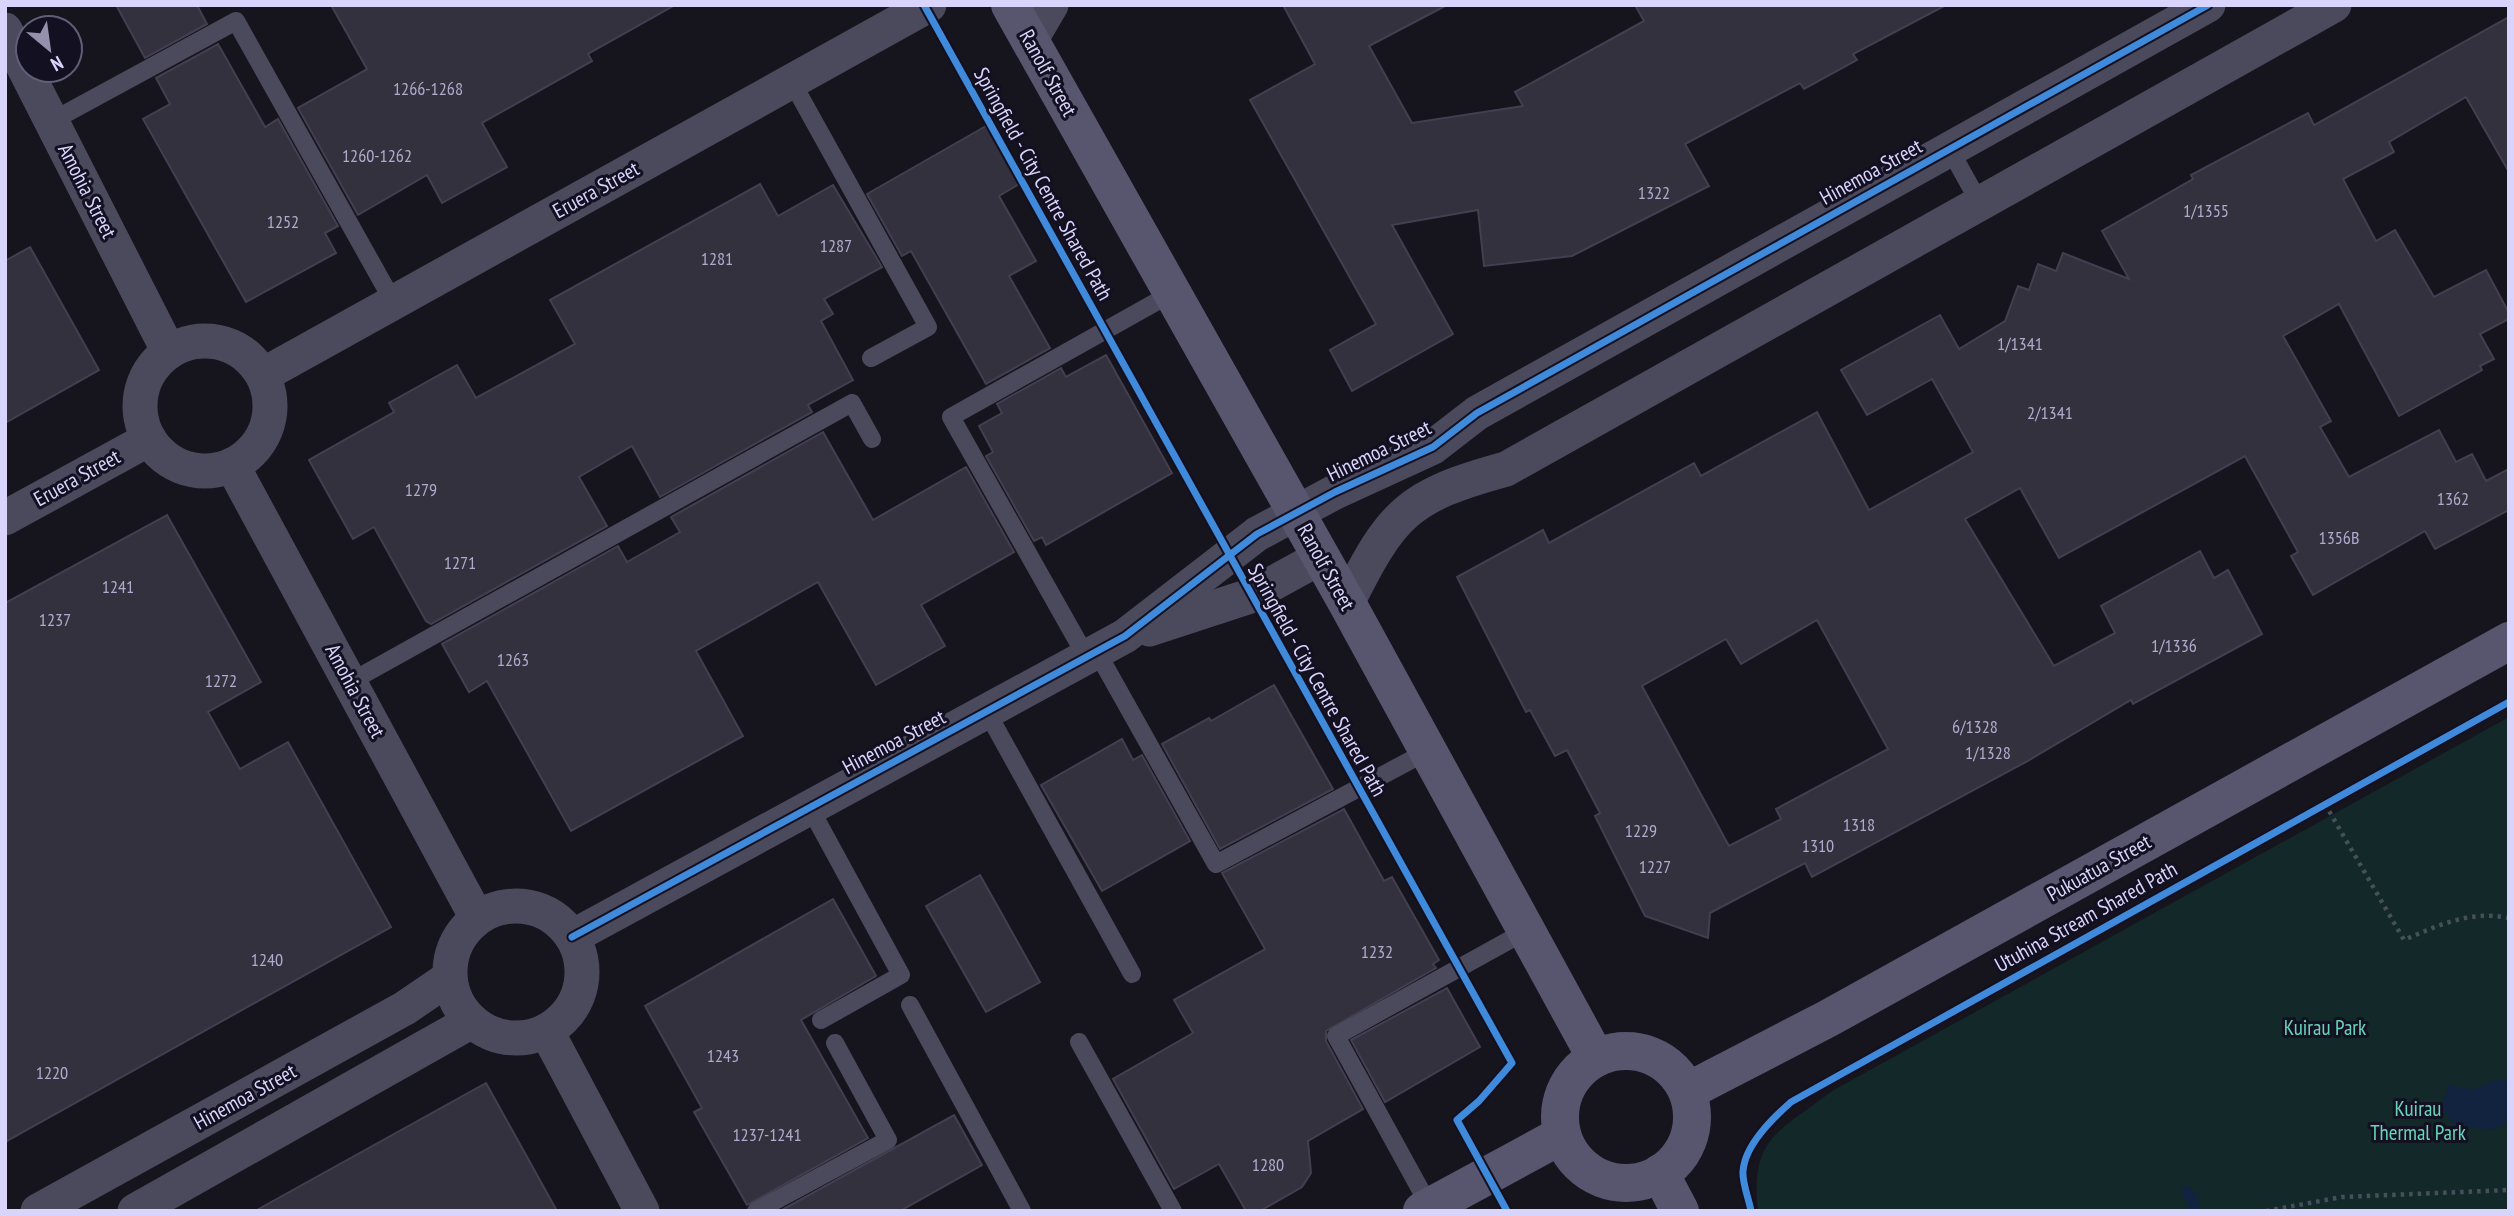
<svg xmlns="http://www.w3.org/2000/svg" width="2514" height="1216" font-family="'PT Sans Narrow',sans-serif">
<rect width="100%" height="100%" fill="#16141d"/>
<path fill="#132828" d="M2509 717V1211H1758C1750 1137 1779 1132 1832 1091Z"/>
<polygon fill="#122340" points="2495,1079 2509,1081 2506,1125 2488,1130 2454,1125 2441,1106 2449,1085 2474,1090"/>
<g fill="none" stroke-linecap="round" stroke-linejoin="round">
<polyline stroke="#122340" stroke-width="12" points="2187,1192 2194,1203 2194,1211"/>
</g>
<g fill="#34313f" stroke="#433f50" stroke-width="2" fill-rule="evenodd">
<polygon points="116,5 197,5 207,24 145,58"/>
<polygon points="331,5 675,5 588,54 592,61 482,123 507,167 442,203 427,175 358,215 298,108 367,69"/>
<polygon points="1283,5 1447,5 1369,46 1412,123 1523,106 1515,92 1644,21 1635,5 1946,5 1853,54 1857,60 1804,89 1800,83 1685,144 1709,186 1572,256 1484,266 1478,210 1392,225 1453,334 1352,391 1330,350 1376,324 1250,100 1315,64"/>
<path d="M2509 17V172L2466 97 2389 142 2394 152 2343 179 2376 241 2395 230 2434 297 2486 270 2509 313V319L2480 334 2494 359 2480 366 2482 370 2399 416 2339 304 2283 336 2331 421 2320 427 2349 477 2439 430 2456 462 2472 454 2486 481 2509 469V510L2435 549 2425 531 2313 595 2291 556 2298 552 2245 456 2059 558 2020 488 1965 519 2054 666 2115 633 2101 606 2200 551 2214 578 2228 570 2262 634 2133 704 2131 700 2026 762 1812 877 1805 863 1710 913 1708 938 1645 916 1595 816 1600 813 1567 750 1555 756 1530 710 1526 712 1457 577 1543 530 1549 543 1694 463 1701 476 1817 412 1869 510 1973 452 1932 379 1867 415 1841 370 1940 315 1959 349 2005 321 2018 286 2029 290 2038 264 2056 271 2063 253 2129 279 2102 231 2193 179 2191 175 2308 113 2314 125ZM1817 620 1888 749 1776 809 1781 819 1729 846 1642 686 1726 639 1741 664Z"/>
<polygon points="218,44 265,127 278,119 338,226 325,233 336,253 246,302 143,119 170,104 156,78"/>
<polygon points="986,126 1019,184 999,196 1036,261 1009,276 1050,348 986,384 911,251 902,256 867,194"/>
<polygon points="760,184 778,216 833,185 882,267 824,299 833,314 821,321 853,380 808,405 812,412 660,497 632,446 579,477 607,526 431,624 426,621 374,527 353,539 309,460 394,412 389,403 457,365 476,398 575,344 550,300"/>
<polygon points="30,247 99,370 5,423 5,261"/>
<polygon points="1106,355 1172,473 1046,545 1042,537 1034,541 986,456 993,452 979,426 1002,413 997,404 1061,368 1066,377"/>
<polygon points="823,432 873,520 966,467 1014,552 921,605 945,646 876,685 818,582 696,651 743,736 571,831 487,681 469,692 442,644 618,546 627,562 680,532 671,517"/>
<polygon points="167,515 261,682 208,712 240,769 288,742 391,927 5,1142 5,603"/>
<polygon points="1274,685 1333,789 1220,849 1162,744 1209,718 1211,721"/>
<polygon points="1122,739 1133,760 1142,755 1190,841 1102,891 1041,785"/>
<polygon points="1344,809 1384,881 1392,877 1439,960 1433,964 1436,968 1326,1031 1326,1041 1363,1109 1308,1141 1311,1173 1302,1187 1260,1211 1246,1211 1219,1164 1174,1189 1113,1079 1193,1033 1174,1000 1265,949 1222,873"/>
<polygon points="980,875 1040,982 986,1012 926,906"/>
<polygon points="833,899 876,976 801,1020 868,1138 747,1205 694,1112 702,1108 645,1006"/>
<polygon points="1447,988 1480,1047 1385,1102 1351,1040"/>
<polygon points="486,1083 557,1211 255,1211"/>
<polygon points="954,1115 982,1165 900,1211 780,1211"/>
</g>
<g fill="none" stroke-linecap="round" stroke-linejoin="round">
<g stroke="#46505b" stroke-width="4.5" stroke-dasharray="3.5 5" stroke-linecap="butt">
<path d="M2325 804 2404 940C2439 925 2470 910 2509 918"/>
<polyline points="2266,1211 2342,1197 2509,1190"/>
</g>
<g stroke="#4b4a5d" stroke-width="18">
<polyline points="792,82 928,327 871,358"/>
<polyline points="52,121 236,21 394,303"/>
<polyline points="1949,148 1979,202"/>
<polyline points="1097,652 1216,864 1428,751"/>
<polyline points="1087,658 951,417 1172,293"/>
<polyline points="350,682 852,403 872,439"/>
<polyline points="987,712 1132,974"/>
<polyline points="810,808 901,975 821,1020"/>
<polyline points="910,1005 1022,1211"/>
<polyline points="1079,1042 1173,1211"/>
<polyline points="1430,1207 1336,1036 1526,931"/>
<polyline points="756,1211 888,1140 835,1043"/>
</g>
<g stroke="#4b4a5d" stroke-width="35">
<polyline points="5,30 169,352"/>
<polyline points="1030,41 1051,5"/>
<circle cx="205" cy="406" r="65"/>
<polyline points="263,375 929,5"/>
<polyline points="232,465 477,918"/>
<polyline points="5,518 149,439"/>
<path d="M1347 603C1392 513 1407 496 1506 469L2334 5"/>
<polyline points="1149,629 1250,596 1321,557"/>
<circle cx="516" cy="972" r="66"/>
<polyline points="572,937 1125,636 1257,534 1335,492 1433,447 1477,413 2208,5"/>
<polyline points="547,1032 642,1211"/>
<polyline points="38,1211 405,1008 449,978"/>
<polyline points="135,1211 470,1022"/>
</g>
<g stroke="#58566f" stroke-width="38">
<polyline points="1010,5 1347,603 1596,1058"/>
<circle cx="1626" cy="1117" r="66"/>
<polyline points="1688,1091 1827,1019 2509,641"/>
<polyline points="1660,1173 1680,1211"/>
<polyline points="1422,1211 1562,1135"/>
</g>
<defs>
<g id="cycleway">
<polyline points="924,5 1512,1063 1479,1101 1457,1120 1507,1211"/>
<polyline points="572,937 1125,636 1257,534 1335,492 1433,447 1477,413 2208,5"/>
<path d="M1751 1211C1749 1199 1742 1183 1743 1171 1745 1145 1772 1119 1791 1102L2509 702"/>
</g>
</defs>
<use href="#cycleway" stroke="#131021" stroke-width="11"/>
<use href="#cycleway" stroke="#408adc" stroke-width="7"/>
</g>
<g text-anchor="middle" stroke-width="6" stroke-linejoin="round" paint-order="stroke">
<g font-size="18" fill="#b0abcc">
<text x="428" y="95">1266-1268</text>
<text x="377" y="162">1260-1262</text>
<text x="1654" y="199">1322</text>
<text x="2206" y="217">1/1355</text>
<text x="283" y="228">1252</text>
<text x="836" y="252">1287</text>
<text x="717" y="265">1281</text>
<text x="2020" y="350">1/1341</text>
<text x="2050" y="419">2/1341</text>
<text x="421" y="496">1279</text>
<text x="2453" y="505">1362</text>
<text x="2339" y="544">1356B</text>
<text x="460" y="569">1271</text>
<text x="118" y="593">1241</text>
<text x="55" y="626">1237</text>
<text x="2174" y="652">1/1336</text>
<text x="513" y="666">1263</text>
<text x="221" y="687">1272</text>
<text x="1975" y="733">6/1328</text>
<text x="1988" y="759">1/1328</text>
<text x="1859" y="831">1318</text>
<text x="1641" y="837">1229</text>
<text x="1818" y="852">1310</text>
<text x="1655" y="873">1227</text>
<text x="1377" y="958">1232</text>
<text x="267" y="966">1240</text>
<text x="723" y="1062">1243</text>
<text x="52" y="1079">1220</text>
<text x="767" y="1141">1237-1241</text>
<text x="1268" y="1171">1280</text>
</g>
<g font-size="21" fill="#d9d4fb" stroke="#131021">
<text transform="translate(1048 73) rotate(61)" y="7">Ranolf Street</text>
<text transform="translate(1871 172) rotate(-29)" y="7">Hinemoa Street</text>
<text transform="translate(1043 184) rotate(61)" y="7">Springfield - City Centre Shared Path</text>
<text transform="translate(596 190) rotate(-29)" y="7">Eruera Street</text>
<text transform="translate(87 191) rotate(63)" y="7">Amohia Street</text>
<text transform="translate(1379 451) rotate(-26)" y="7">Hinemoa Street</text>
<text transform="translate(77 478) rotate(-29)" y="7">Eruera Street</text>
<text transform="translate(1326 567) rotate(61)" y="7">Ranolf Street</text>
<text transform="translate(1317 680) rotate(61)" y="7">Springfield - City Centre Shared Path</text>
<text transform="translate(355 691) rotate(62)" y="7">Amohia Street</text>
<text transform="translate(894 742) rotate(-28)" y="7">Hinemoa Street</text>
<text transform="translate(2099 868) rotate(-29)" y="7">Pukuatua Street</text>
<text transform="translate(2086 917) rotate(-29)" y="7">Utuhina Stream Shared Path</text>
<text transform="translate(245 1097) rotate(-29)" y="7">Hinemoa Street</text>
</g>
<g font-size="21" fill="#67d4bb" stroke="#131021">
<text x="2325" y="1035">Kuirau Park</text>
<text x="2418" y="1116">Kuirau<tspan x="2418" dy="24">Thermal Park</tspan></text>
</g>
</g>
<rect width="2514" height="1216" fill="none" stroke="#d9d4fb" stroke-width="14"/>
<g transform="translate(49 49) rotate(151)"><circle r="33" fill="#131021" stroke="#625e78" stroke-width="2"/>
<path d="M0-5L12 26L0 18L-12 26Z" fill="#9591ad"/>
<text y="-10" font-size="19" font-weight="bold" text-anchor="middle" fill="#d9d4fb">N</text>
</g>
</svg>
